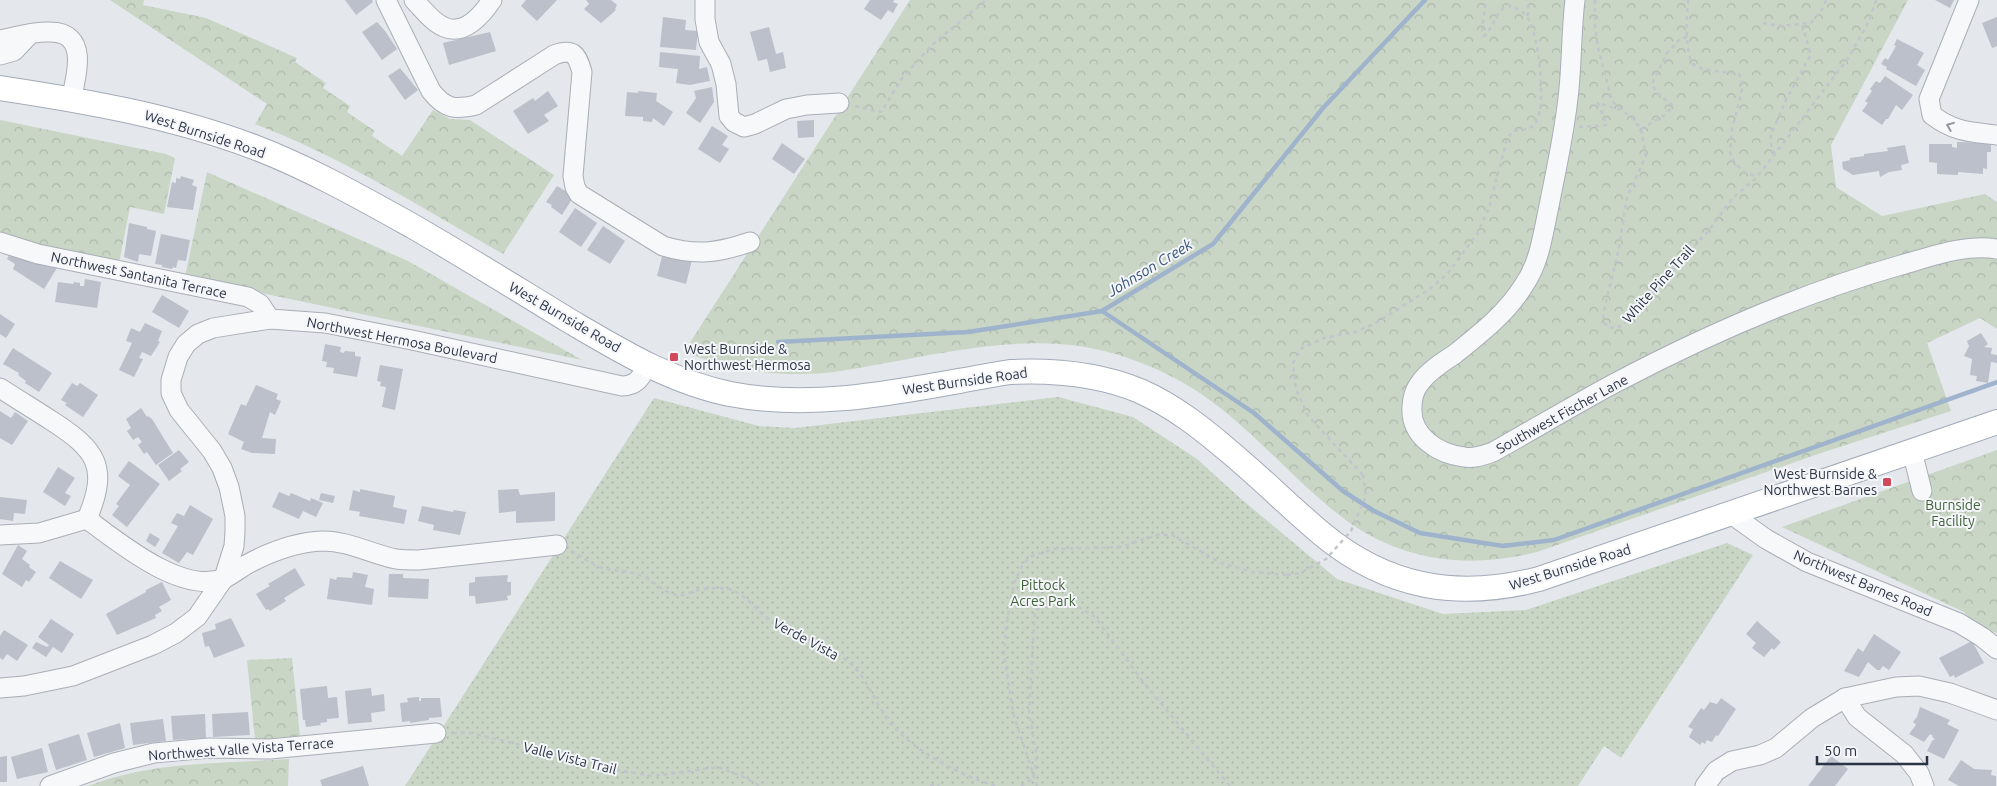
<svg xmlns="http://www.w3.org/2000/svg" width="1997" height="786" font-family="Ubuntu,sans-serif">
<defs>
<pattern id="forest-crowns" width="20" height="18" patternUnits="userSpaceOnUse" patternTransform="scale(1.25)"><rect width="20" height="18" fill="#c9d6c5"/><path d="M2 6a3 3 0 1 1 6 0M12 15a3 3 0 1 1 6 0" fill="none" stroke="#adb8ab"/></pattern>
<pattern id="park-dots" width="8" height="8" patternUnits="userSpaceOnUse" patternTransform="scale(1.25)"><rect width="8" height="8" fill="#c9d6c5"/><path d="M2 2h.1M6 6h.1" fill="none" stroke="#adb8ab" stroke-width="1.8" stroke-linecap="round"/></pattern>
</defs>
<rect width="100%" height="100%" fill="#e4e7ec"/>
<g fill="url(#forest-crowns)">
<path d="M110 0H144L143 5 206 18 297 58 295 62 326 83 323 88 350 106 347 112 375 131 372 136 402 156 433 110 450 119 470 120 554 175 503 254C422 208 342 157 255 124L267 104Z"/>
<path d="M910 0H1908L1831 145 1836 187 1882 216 1985 194 1997 202V329L1980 318 1927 343 1951 411 1818 454 1537 552C1469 569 1404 562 1347 521 1298 485 1259 436 1211 401 1186 382 1157 368 1128 358 1046 329 963 349 880 364 854 369 828 374 802 374 760 375 722 366 684 352Z"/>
<polygon points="0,120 166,154 175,158 164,214 130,207 119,263 53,249 0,232"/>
<polygon points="207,172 408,261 582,360 185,277"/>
<polygon points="1997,450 1997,633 1978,628 1964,612 1782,527"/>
<polygon points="292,658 300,737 255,740 247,660"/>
<path d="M289 759 288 786H88C153 761 220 764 289 759Z"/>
</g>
<polygon fill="url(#park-dots)" points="1058,397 1133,417 1197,459 1240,498 1337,579 1443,614 1526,610 1727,543 1753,555 1621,758 1604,746 1578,786 405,786 654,398 759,426 795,428"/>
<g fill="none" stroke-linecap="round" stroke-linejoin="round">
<g stroke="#9fb4cc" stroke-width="4.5">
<polyline points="1102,311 1254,413 1343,491 1374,511 1420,533 1503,546 1554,540 1997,382"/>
<polyline points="778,342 968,332 1102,311 1213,244 1323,108 1425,0"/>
</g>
</g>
<g fill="#bbc0ca">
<polygon points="345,0 372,0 373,2 356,15"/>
<polygon points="526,0 557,0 537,21 521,6"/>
<polygon points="586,0 611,0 617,5 615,9 616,10 601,23 584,9 589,4"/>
<polygon points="870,0 894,0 893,2 898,4 893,13 888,10 881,20 864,9"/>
<polygon points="1935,0 1954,0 1950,8"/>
<polygon points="663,17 686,20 685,30 698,31 696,50 660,47"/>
<polygon points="1997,17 1997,46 1992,48 1982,23"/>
<polygon points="377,22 385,31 397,49 382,60 362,32"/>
<polygon points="769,27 776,54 783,52 786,68 770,72 767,59 758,61 750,32"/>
<polygon points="490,32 496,51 449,65 443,43"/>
<polygon points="1897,39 1924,53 1917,65 1925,70 1916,86 1886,69 1887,67 1881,64 1885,58 1888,60 1896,46 1894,45"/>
<polygon points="660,52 700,56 699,69 707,67 710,81 690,85 676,83 678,69 659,67"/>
<polygon points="400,68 418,90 405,100 388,76"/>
<polygon points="1885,76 1913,95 1902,110 1896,105 1888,119 1886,119 1882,125 1862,111 1868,103 1865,101 1872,91 1870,89 1876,81 1880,83"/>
<polygon points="712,87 714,102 700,123 686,113 696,98 694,91"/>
<polygon points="548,91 558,106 544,115 549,121 528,134 513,111 533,98 535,101"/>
<polygon points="638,91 657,93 656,101 673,112 664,126 653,118 652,122 643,121 643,117 625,116 627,92 638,93"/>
<polygon points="814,120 814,137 798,138 797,121"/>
<polygon points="712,126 728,136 722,145 729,149 720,163 698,149"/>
<polygon points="1957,142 1991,143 1991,152 1987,152 1987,169 1983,168 1983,174 1958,172 1958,175 1937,174 1937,163 1929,162 1929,144 1952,144 1952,147 1957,148"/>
<polygon points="782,143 805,159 794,174 772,159"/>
<polygon points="1905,145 1909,163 1901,165 1902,170 1889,172 1880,177 1879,171 1853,175 1843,169 1842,162 1850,160 1850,158 1864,156 1864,154 1888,151 1887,148"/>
<polygon points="181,176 194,180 192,185 197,187 193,210 167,207 172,182 176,183 176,178 180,179"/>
<polygon points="557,186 574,196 562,215 551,207 552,205 546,202"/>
<polygon points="575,208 597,223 581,247 559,232"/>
<polygon points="129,223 147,227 147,229 156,231 151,256 139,254 138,262 124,257"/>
<polygon points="603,226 625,241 610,264 587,250"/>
<polygon points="161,234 190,240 186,261 178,260 176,268 173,267 172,269 162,267 162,265 155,264"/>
<polygon points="12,250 57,268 44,289 13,269 15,264 7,259"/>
<polygon points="663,253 692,260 686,284 657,276"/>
<polygon points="85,279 101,282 97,308 55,302 58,282 73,284 74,282 80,283 80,286 84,286"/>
<polygon points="162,295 189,311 179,328 152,312"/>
<polygon points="0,314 15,324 6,338 0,334"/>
<polygon points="145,323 162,331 158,341 160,342 151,356 142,352 139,358 143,359 134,377 119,370 132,343 126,341 131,328 140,332"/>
<polygon points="1981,333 1988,344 1984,347 1992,348 1991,354 1997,355 1997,363 1991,362 1988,383 1976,381 1977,376 1970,375 1972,359 1964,356 1969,346 1967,341"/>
<polygon points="325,344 341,347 340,352 344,353 345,351 355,352 355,356 361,357 357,377 333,373 334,368 326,367 327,362 322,361"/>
<polygon points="13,348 52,373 39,392 25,383 26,381 18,375 19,373 3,364"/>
<polygon points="380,365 403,369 395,410 382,407 386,387 380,386 381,382 377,381"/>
<polygon points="72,383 77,386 80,383 98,395 83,417 65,405 67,403 61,400"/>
<polygon points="256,385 278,394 276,399 281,401 275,415 270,412 262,438 276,439 275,454 252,453 241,449 244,442 228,434 241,404 246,406"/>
<polygon points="141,408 147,417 148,416 152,419 173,453 156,465 147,452 144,454 138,445 142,442 138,437 133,440 127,431 131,428 126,419"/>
<polygon points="0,411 11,418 15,412 28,421 12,445 0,438"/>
<polygon points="179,450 189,462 180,469 182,471 169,481 158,465"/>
<polygon points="129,461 160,484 127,527 112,515 119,506 116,504 130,485 118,476"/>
<polygon points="58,467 75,478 65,493 71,496 65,506 43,492"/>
<polygon points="360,489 395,496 393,507 407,510 404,524 359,516 360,512 349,510 353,490 360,492"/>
<polygon points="518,489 520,495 555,492 555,521 516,523 516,511 499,513 498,490"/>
<polygon points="279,492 289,496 291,493 310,501 311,498 323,503 316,517 303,511 299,519 272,507"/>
<polygon points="321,493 335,496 333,503 319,500"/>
<polygon points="0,497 27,500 25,514 14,513 13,521 0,519"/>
<polygon points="190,505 213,519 193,555 187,552 179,563 162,553 178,526 171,523 177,513 184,516"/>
<polygon points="422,506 453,512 454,510 466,512 460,535 433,530 434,525 418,521"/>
<polygon points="150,533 160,539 155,547 146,541"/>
<polygon points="18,545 27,551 22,559 30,565 29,567 36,572 29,582 26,580 22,587 2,574"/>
<polygon points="60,561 93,580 81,599 49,578"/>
<polygon points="295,568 305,585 284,598 286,601 270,611 268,609 266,610 256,594 270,586 268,584"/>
<polygon points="353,572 368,575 365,587 374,589 372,605 327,599 330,578 336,580 337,577 352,578"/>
<polygon points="389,574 403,574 403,578 429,579 428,599 388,597"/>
<polygon points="508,575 507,582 511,582 511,595 507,596 508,600 476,604 475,596 469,596 469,583 475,582 475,577"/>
<polygon points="162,582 171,600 159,607 162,611 155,615 156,618 117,635 106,614 146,592 146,590"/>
<polygon points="231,618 245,646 214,658 209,646 205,647 202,633 216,629 215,624"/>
<polygon points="51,619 74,634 62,653 53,647 46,657 32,648 36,642 47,647 49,645 38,637"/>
<polygon points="1757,621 1781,642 1774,650 1772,648 1764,657 1752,648 1756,643 1746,634"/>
<polygon points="4,630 28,645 17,661 7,654 3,660 0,658 0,636"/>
<polygon points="1874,634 1901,652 1889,670 1883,666 1880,670 1877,670 1868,662 1859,677 1844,671 1858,648 1863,652"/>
<polygon points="1972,641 1984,663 1955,678 1954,675 1950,677 1939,658"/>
<polygon points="327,686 328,698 337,697 339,718 327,719 327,722 320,723 321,725 306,727 305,720 303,720 300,689"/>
<polygon points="371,688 372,696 384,694 385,711 371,713 372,722 348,724 345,691"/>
<polygon points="419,697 419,701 421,701 421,698 440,698 442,717 429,718 429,720 410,723 410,721 402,722 400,703 408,702 407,698"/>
<polygon points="1721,698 1736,709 1718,736 1716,735 1712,742 1707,740 1705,744 1702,742 1700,745 1689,737 1693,729 1688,727 1701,708 1704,710 1710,702 1717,704"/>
<polygon points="1920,707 1950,720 1947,724 1959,730 1944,759 1927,751 1932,741 1935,739 1932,737 1933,736 1930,734 1924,742 1909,734 1916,725 1913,722 1917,717"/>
<polygon points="248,712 250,735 213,737 212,714"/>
<polygon points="205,714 206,738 173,740 171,716"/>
<polygon points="163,719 166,741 133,745 130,723"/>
<polygon points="120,723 125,748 94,757 87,733"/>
<polygon points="79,734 87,760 56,770 48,744"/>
<polygon points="42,748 48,772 17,779 11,757"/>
<polygon points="7,756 7,782 0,782 0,757"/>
<polygon points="1831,756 1848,769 1835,786 1808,786"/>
<polygon points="1961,760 1974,769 1992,770 1991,775 1996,776 1996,786 1959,786 1948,780"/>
<polygon points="363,766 369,786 322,786 320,780"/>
</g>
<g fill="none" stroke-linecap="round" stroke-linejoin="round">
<defs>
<g id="minor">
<path d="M386 0 431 91C445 109 455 110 476 105L554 55C573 48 577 54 582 72L573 176 575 187 579 194 663 246C696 256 718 253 750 242"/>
<path d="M414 0C423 9 432 22 444 27 464 36 482 15 492 0"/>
<polyline points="705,0 705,19 709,42 721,64 726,84 729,116 734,122 744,127 755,124 786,109 807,105 839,103"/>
<path d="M1575 0C1571 33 1572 66 1568 98 1564 135 1556 170 1549 206 1543 233 1540 262 1524 285 1507 313 1480 334 1455 354 1443 362 1428 371 1420 383 1415 389 1412 399 1412 407 1410 436 1438 454 1464 457 1474 459 1484 455 1493 452 1534 429 1574 405 1615 383 1706 335 1802 293 1901 265 1933 256 1964 244 1997 249"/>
<path d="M1969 0 1929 99 1932 115C1954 132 1971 132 1997 135"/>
<path d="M0 40C16 37 33 31 50 32 89 32 77 75 71 99"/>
<polyline points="0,55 14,51 30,34"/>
<polyline points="0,242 38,254 248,297 260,304 270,319"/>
<path d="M0 388C17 399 35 410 52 421 97 450 109 467 87 519"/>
<polyline points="1912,451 1922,491"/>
<polyline points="1731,514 1766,539 1807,562 1959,623 1982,637 1997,649"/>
<path d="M0 535 39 533 87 519C118 542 183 596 225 578 231 575 238 570 244 566 269 552 294 542 323 541 349 541 371 554 396 559 404 560 412 560 419 560L557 545"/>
<path d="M0 688 24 686 73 676 153 645 176 633 197 617 224 578 234 546 235 532V516L229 487 222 468 212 451 179 410 171 393V380L178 357 186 344 198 334 213 328 270 319 325 323 412 340 622 386C637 386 641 377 648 365"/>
<polyline points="1845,698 1857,717 1904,754 1919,773 1924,786"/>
<polyline points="50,786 114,763 154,753 209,748 270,749 436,733"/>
<polyline points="1705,786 1716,771 1732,761 1760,755 1776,748 1812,718 1845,698 1896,687 1919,686 1950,693 1997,710"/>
</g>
<path id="major" d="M0 88C86 101 172 116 254 147 309 168 362 198 414 227 466 257 517 289 568 320 619 350 671 382 730 394 823 412 918 387 1010 372 1054 370 1099 374 1140 391 1174 406 1203 429 1231 453 1262 479 1291 508 1322 534 1387 588 1458 600 1539 579L1997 422"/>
</defs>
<use href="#minor" stroke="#a9aeb7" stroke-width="21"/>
<use href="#major" stroke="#a3abb8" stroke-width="26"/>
<g stroke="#c2c5cb" stroke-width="2.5" stroke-dasharray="4 4" stroke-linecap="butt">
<path d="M1595 0V26L1598 48 1612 101 1632 118 1641 129 1646 156 1627 197 1619 248 1603 314 1604 323C1612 330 1615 329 1624 324L1709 230 1732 199 1757 177 1775 154 1849 57 1869 21 1876 0"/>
<path d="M1688 0C1687 14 1683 61 1697 67 1707 71 1727 72 1739 74L1743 86 1732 129 1730 153 1734 161 1742 171 1757 177"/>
<polyline points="1527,16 1529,11 1527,0"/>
<polyline points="1763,23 1780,26 1811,23 1824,7 1826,0"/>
<polyline points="855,106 881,112 903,77 933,44 986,0"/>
<polyline points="1579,127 1607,125 1598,103 1620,110"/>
<polyline points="1641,129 1665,115 1673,106 1656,92 1652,84 1667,53 1681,38 1688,37"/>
<polyline points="1775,154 1771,145 1771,135 1786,100 1810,56 1809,48 1802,25"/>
<path d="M1363 475 1308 416 1296 389 1293 363 1302 348 1324 338 1355 332 1374 324 1430 289 1448 273 1477 234 1489 208 1507 139 1513 131C1519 130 1530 130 1534 125 1548 111 1539 32 1527 17 1522 10 1515 8 1508 5 1494 13 1495 26 1484 36L1482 30 1486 0"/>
<path d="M571 551C580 555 588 562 597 566 614 573 632 569 648 579 658 585 668 596 681 595 685 595 689 593 692 592 703 588 718 587 729 589 744 593 759 613 771 621 797 638 828 643 851 664 866 678 873 697 884 714 904 746 961 777 997 786"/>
<polyline points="453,733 471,733 550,752 591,766 653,776 718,767 746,778 760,786"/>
<polyline points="930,786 936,784 939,786"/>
<polyline points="1021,786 1033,778 1036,762 1036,752 1029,712 1035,611 1049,601 1062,597 1095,617 1144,683 1230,786"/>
<polyline points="1037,786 1013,713 1004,654 1006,627 1014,583 1023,564 1032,556 1054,549 1121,547 1157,535 1172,535 1221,563 1252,572 1287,575"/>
</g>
<use href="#minor" stroke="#f7f8fa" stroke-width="19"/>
<use href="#major" stroke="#fff" stroke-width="24"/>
<polyline stroke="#c2c5cb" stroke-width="2.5" stroke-dasharray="4 4" stroke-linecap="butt" points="1287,575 1300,573 1326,559 1351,531 1366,496 1363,475"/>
</g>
<defs><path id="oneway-chevron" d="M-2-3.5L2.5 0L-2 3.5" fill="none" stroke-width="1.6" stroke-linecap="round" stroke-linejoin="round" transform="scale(1.25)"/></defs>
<use stroke="#9196a0" href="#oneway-chevron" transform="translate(1950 126) rotate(-158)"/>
<g fill="#d1495b" stroke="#f4f6f9" stroke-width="2">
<rect x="669" y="352" width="10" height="10" rx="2.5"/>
<rect x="1882" y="477" width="10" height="10" rx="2.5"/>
</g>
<g text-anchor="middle" stroke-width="4" stroke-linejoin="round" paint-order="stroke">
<g font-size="14" fill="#2b3445" stroke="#f4f6f9">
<text transform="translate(205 134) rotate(18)" y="5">West Burnside Road</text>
<text transform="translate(139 275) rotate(12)" y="5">Northwest Santanita Terrace</text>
<text transform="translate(1658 284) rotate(-48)" y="5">White Pine Trail</text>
<text transform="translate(565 317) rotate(30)" y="5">West Burnside Road</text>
<text transform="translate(402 340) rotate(11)" y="5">Northwest Hermosa Boulevard</text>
<text transform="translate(965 381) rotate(-8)" y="5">West Burnside Road</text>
<text transform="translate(1562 414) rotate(-29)" y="5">Southwest Fischer Lane</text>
<text transform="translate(1570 567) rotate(-17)" y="5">West Burnside Road</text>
<text transform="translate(1863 583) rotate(23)" y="5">Northwest Barnes Road</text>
<text transform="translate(806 639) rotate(28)" y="5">Verde Vista</text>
<text transform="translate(241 749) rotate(-4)" y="5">Northwest Valle Vista Terrace</text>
<text transform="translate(570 758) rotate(14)" y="5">Valle Vista Trail</text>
</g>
<g font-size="14" fill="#2b3445" stroke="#f4f6f9" text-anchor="start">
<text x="684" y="354">West Burnside &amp;<tspan x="684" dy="16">Northwest Hermosa</tspan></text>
<text x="1877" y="479" text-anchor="end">West Burnside &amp;<tspan x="1877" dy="16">Northwest Barnes</tspan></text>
</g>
<g font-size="14" fill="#3f6138" stroke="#f4f6f9">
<text x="1953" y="510">Burnside<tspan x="1953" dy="16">Facility</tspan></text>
<text x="1043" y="590">Pittock<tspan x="1043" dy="16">Acres Park</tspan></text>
</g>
<g font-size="15" font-style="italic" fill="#34527a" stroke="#f4f6f9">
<text transform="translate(1150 268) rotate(-31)" y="5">Johnson Creek</text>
</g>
</g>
<path d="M1817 756v8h110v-8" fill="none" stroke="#2b3445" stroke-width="2.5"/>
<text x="1824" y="756" font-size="15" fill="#2b3445" stroke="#f4f6f9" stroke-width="4" paint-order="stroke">50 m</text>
</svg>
